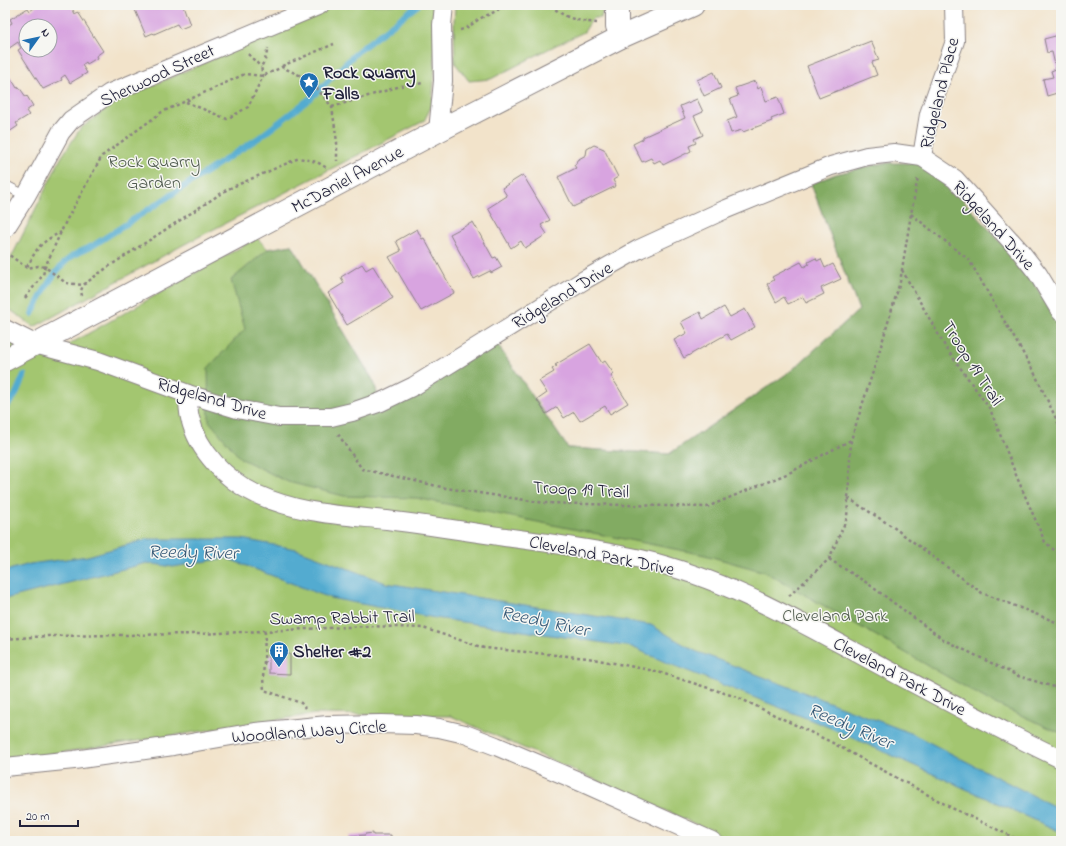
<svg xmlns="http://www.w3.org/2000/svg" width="1066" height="846" font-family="'Indie Flower',sans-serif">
<rect width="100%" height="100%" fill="#f6f6f2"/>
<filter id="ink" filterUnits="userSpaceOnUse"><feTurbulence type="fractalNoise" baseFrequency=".025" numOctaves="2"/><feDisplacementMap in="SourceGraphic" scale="8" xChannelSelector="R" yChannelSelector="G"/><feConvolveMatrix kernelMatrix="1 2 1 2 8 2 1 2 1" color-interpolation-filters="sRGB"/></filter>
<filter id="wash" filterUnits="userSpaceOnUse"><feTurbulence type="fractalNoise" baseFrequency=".012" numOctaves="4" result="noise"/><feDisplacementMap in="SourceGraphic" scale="16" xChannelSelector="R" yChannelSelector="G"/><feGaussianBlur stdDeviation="0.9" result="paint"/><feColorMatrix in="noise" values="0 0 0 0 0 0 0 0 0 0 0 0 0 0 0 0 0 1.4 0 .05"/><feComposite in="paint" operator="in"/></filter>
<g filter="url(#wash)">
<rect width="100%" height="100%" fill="#f2e3ca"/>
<g fill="#a3c670" stroke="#627456">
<polygon points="337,5 434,5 435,67 432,105 424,121 183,245 34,327 5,306 5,270 61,158 80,129 111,105 149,87"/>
<polygon points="455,5 604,5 601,18 593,18 584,32 556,45 491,79 469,81 455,63 454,23"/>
<polygon points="884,163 1061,328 1061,841 734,841 451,716 315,714 5,761 5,339 18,344 45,358 257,238 268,249 292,245 374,382 382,412 421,393 495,341 568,448 669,454 791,371 859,310 811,184 836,174"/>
</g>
<polygon fill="#82ab62" stroke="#52664e" points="884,163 918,163 948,183 1028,273 1061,328 1061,733 993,703 765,572 705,555 416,498 344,496 288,482 240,458 209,421 208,368 245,329 231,280 268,249 292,245 374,382 382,412 421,393 495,341 568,448 669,454 791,371 859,310 811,184 836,174"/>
<polygon fill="#53abd0" stroke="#3a6686" points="148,539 241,539 296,549 386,583 651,625 695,651 913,734 1061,810 1061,832 831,728 665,662 632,647 435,618 330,598 226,558 173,567 147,563 5,599 5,571 30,564 88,556"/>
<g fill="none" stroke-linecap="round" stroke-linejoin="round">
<g stroke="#53abd0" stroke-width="6">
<path d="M32 314C42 294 53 271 71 257 78 252 87 249 94 245L260 137 312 97 358 51 418 5"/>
<polyline points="5,408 15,396 24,375"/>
</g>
</g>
<g id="blocks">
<g fill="#d8a4e0" fill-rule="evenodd">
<path d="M38 5H77L72 8 75 14 78 12 103 51 96 56 97 58 87 64 86 62 82 65 87 73 70 83 65 75 61 78 62 80 43 89 18 50 21 48 18 42 8 49 5 45V27L12 23 10 19 28 8 30 11ZM26 26H50V50H26Z"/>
<polygon points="133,5 183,5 190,25 180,29 177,24 154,34 153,33 146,36"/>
<polygon points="1059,35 1061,43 1061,99 1059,99 1057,93 1047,96 1043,79 1053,77 1051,71 1056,69 1052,52 1047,53 1044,39"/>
<polygon points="871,41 879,60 872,62 877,75 819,98 807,66"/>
<polygon points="714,72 721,88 704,96 697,80"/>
<polygon points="9,75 17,88 19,87 26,97 27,96 33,106 26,111 29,115 16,123 18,126 9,132 8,131 5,132 5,77"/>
<polygon points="755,81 758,89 761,87 766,101 778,97 784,114 771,119 772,121 743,132 742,130 731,133 727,121 737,117 730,99 738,96 735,88"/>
<polygon points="697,99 703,112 694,116 703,135 694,139 696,143 689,146 691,151 663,165 660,160 654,163 651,158 642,162 633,144 643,139 643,137 685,118 680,106"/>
<polygon points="594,145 604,149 618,177 613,180 616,186 573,207 558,177 576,168 574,165 576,164 577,160 586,155 587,149"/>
<polygon points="523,175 550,220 541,225 547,234 525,248 521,241 511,248 488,208 507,196 502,188"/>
<polygon points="473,222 493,258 496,257 502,267 491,273 490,271 474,279 450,234"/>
<polygon points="417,229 422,239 424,238 454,293 421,311 389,257 401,251 396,241"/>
<polygon points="816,258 817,261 821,259 825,268 833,264 841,279 821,288 824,294 806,303 803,297 788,304 784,297 776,302 767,284 774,280 772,277 801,262 804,267 809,264 808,262"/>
<polygon points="362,264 366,270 373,266 393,298 347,325 328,293 344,283 341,277"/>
<polygon points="724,307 730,317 745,309 755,327 731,340 727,334 684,358 674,340 687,333 681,322 700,312 703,319"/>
<polygon points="590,344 602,363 605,361 614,374 611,376 628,403 610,414 605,406 580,421 574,412 564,418 557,407 546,414 537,400 547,393 539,381 554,372 552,369 557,366 555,365"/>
<polygon points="269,654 290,654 290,674 269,673"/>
<polygon points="373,833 373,835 391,835 391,841 349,841 349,836 365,835 365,834"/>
</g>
</g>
</g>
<g filter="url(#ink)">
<use href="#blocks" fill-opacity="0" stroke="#8a8282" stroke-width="1"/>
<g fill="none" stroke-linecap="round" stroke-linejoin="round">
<defs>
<polyline id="service" points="5,185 26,196"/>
<g id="minor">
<polyline points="438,131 443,81 442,25 444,5"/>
<polyline points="922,157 929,114 955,41 954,5"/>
<polyline points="5,229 26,196 61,132 71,120 110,93 320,5"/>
<polyline points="5,329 35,344 98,361 188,394 237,409 279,417 331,417 352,412 381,402 414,386 586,279 639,249 724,210 831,166 867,156 894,153 922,157 955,179 1020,251 1038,274 1061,312"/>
<path d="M188 394C188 402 188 410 190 418 198 451 226 480 256 494 300 514 340 515 387 520 426 525 465 531 505 537 550 543 596 549 641 559 718 577 782 612 850 649 920 687 989 725 1061 759"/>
<polyline points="5,767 74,760 173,746 255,732 328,725 381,724 416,725 439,728 465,734 496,746 583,783 712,841"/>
</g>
<g id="tertiary">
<polyline points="617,5 617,26 621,37"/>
<polyline points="5,360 438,131 621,37 693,5"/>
</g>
</defs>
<use href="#service" stroke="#8a8282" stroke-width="11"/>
<use href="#minor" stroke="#8a8282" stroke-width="20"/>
<use href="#tertiary" stroke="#8a8282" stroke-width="24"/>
<g stroke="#8a8282" stroke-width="2.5" stroke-dasharray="3 3" stroke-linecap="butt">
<path d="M551 5C564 19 579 21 597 23"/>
<path d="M460 30C469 28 475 21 483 17 492 13 499 10 507 5"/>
<polyline points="248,54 261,67"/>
<polyline points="282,66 334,44"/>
<polyline points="186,102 227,119 248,107 263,76 261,67 265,60 268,48"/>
<polyline points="332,107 401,86 424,83"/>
<polyline points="911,214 969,260 1034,372 1061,429"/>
<polyline points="5,252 27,268 38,266 45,267 66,283 83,285 108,267 228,189 299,158 317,162 327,168"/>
<path d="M27 267C38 246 40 243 61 232"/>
<polyline points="902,270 946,348 990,409 1016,475 1045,542 1061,556"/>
<polyline points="82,296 81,291 83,285"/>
<polyline points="25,298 43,275 45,267 66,221 102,156 162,112 245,74 263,76 282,67 310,80 332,107 337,142 337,161"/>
<polyline points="338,434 362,469 446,488 545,503 707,507 789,473 851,440"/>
<polyline points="848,498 893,527 982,593 1061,624"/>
<polyline points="829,559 867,583 944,640 1018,676 1061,689"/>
<polyline points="789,596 829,559 847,518 851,440 878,356 900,282 911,214 918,177"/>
<polyline points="265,631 264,662 269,663"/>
<polyline points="5,639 47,636 199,634 369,626 423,628 484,648 588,658 655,671 737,697 831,742 952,808 1021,841"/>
<polyline points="264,662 263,678 264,690 301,703 305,708"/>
</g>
<use href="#service" stroke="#fff" stroke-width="9"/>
<use href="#minor" stroke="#fff" stroke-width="18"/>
<use href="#tertiary" stroke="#fff" stroke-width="22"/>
</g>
</g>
<defs>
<symbol id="sight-pin" viewBox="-11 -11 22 30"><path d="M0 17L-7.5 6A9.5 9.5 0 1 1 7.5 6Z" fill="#1f6fb2" stroke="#f6f6f2"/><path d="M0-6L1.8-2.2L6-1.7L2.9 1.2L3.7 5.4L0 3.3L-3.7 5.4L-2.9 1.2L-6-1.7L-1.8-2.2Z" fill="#fff"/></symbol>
<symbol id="building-pin" viewBox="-11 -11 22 30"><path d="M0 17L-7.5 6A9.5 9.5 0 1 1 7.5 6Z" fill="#1f6fb2" stroke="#f6f6f2"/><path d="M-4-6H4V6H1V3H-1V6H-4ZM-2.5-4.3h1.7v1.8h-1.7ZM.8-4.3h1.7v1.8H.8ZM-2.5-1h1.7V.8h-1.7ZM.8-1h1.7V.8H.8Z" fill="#fff"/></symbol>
</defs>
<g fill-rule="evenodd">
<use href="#sight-pin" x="298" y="71" width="22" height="30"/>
<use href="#building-pin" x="268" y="640" width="22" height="30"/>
</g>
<g text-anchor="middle" stroke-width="3" stroke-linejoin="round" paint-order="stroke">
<g font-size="18" font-weight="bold" fill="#22223b" stroke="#f6f6f2" text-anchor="start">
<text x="323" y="78">Rock Quarry<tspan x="323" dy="21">Falls</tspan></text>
<text x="293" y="657">Shelter #2</text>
</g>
<g font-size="18" fill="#22223b" stroke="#f6f6f2">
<text transform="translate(157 75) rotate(-25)" y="6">Sherwood Street</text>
<text transform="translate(939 93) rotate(-76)" y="6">Ridgeland Place</text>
<text transform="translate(347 179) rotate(-28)" y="6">McDaniel Avenue</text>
<text transform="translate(994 225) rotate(48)" y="6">Ridgeland Drive</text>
<text transform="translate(562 295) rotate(-31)" y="6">Ridgeland Drive</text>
<text transform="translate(973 363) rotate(57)" y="6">Troop 19 Trail</text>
<text transform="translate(212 398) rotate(16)" y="6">Ridgeland Drive</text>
<text transform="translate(581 489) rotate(3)" y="6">Troop 19 Trail</text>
<text transform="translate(602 555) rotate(11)" y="6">Cleveland Park Drive</text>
<text transform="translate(342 617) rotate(-1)" y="6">Swamp Rabbit Trail</text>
<text transform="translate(900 676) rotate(28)" y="6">Cleveland Park Drive</text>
<text transform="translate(309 731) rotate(-4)" y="6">Woodland Way Circle</text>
</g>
<g font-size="18" fill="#4f5b4e" stroke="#f6f6f2">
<text x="154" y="167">Rock Quarry<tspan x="154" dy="21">Garden</tspan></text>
<text x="835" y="621">Cleveland Park</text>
</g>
<g font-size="19" font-style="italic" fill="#365977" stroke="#f6f6f2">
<text transform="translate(193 551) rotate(1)" y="7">Reedy River</text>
<text transform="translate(545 620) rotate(12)" y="7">Reedy River</text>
<text transform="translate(851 725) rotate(23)" y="7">Reedy River</text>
</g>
</g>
<rect width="1066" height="846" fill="none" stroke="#f6f6f2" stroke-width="20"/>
<g transform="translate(38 38) rotate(57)"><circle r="19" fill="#f6f6f2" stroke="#a1a1a9"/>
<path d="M0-3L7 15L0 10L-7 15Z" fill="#1f6fb2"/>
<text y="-6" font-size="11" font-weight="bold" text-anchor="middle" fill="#22223b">N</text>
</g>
<path d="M20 820v6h58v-6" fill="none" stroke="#22223b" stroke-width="2"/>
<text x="26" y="820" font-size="12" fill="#22223b" stroke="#f6f6f2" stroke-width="3" paint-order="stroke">20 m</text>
</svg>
